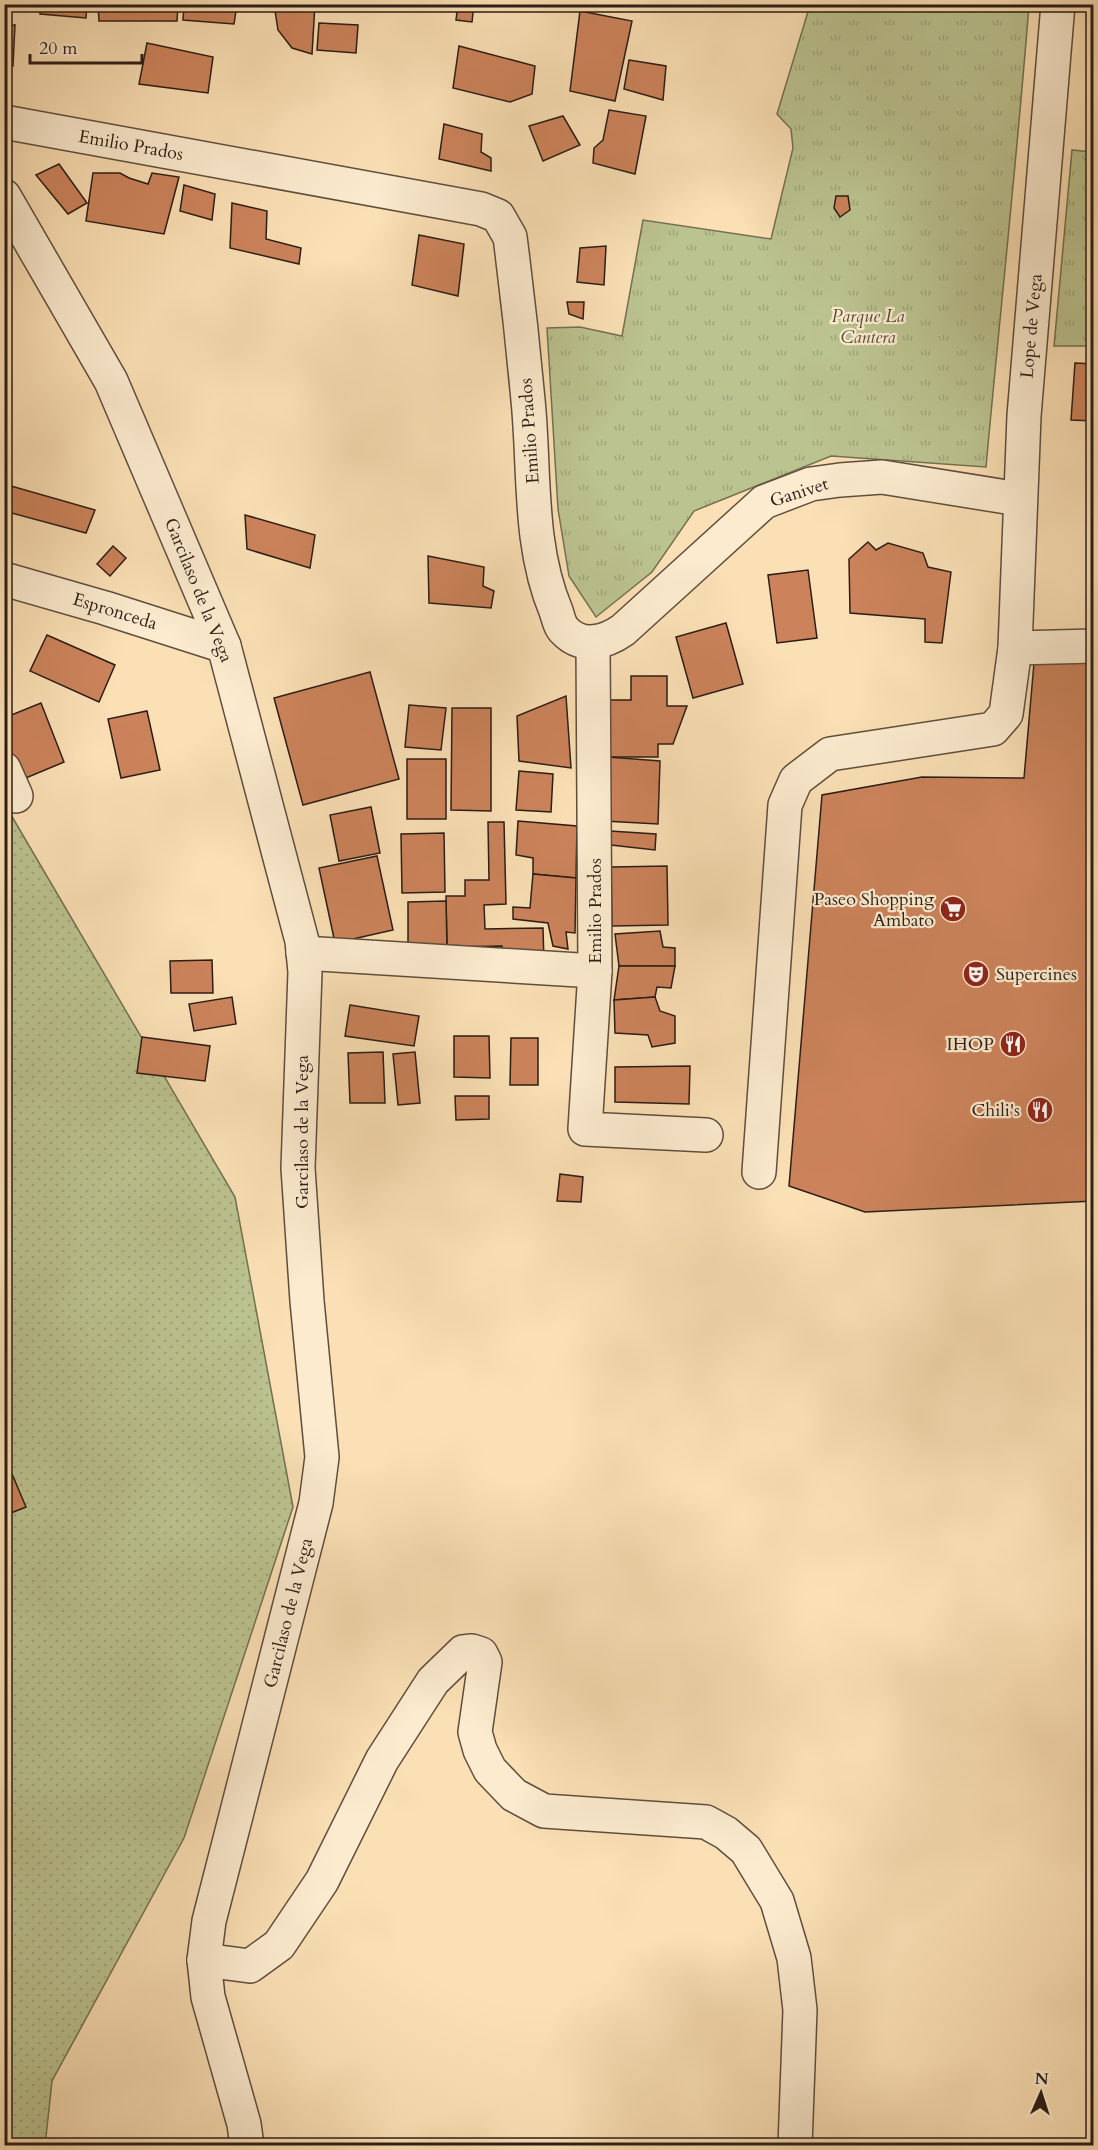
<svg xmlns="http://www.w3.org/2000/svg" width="1098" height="2150" font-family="Cardo,serif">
<defs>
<pattern id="grass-dots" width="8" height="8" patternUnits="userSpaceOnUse" patternTransform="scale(1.5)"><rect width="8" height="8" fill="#bbc390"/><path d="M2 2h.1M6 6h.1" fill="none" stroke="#a1a77b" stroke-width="1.8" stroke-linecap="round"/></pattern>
<pattern id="park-tufts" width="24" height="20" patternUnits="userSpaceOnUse" patternTransform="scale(1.5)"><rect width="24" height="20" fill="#bbc390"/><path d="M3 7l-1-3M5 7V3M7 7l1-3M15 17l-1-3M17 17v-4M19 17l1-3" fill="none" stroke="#a1a77b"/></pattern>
</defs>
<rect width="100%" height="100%" fill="#fbe0b5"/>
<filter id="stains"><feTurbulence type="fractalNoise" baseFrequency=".00333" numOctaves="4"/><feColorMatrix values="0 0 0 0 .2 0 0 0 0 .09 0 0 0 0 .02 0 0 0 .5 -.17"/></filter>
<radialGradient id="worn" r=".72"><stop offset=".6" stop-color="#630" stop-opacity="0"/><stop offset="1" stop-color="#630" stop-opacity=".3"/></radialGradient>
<polygon fill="url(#grass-dots)" stroke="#737053" stroke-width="1.5" points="4,803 235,1197 293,1507 184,1838 52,2081 45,2146 4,2145"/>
<g fill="url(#park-tufts)" stroke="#737053" stroke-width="1.5">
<path d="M810 5H1029C1017 159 1000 313 986 467L831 456 694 511 652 572 596 617 569 576 558 509 547 328 580 327 622 336 643 220 771 239 793 148 791 129 777 114Z"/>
<polygon points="1072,150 1093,152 1093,346 1054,346"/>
</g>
<g fill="#cc835b" stroke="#2b1d16" stroke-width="1.5">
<polygon points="41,4 87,4 86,18 40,14"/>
<polygon points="98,4 178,4 177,21 99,21"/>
<polygon points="184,4 237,4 234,24 183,20"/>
<polygon points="274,4 290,6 291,4 315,4 312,54 292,48 278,30"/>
<polygon points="458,4 474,4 472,22 456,20"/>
<polygon points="580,4 633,4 632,11"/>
<polygon points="580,11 632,21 615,101 570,91"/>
<polygon points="319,23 358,25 356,53 317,50"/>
<polygon points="15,25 13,66 4,65 4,27"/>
<polygon points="147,43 213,57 208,93 139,84"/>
<polygon points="459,46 535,66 532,94 510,102 453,88"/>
<polygon points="629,60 666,66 663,100 624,89"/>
<polygon points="609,110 646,116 635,174 593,163 594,148 603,140"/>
<polygon points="563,116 580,145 543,161 529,126"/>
<polygon points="444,124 482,134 481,152 491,158 491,171 439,159"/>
<polygon points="59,164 87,203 68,214 36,175"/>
<polygon points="93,173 120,173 129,178 148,184 152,173 179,177 164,234 86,221"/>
<polygon points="184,185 215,194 212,220 180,211"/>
<polygon points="836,196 848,196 850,210 840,217 834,208"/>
<polygon points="232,203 267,211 266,239 301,248 299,264 230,248"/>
<polygon points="419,235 464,244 458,296 412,285"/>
<polygon points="606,246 604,285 577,282 580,248"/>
<polygon points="567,302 584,302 583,319 569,314"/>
<polygon points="1075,363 1094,364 1094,421 1071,420"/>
<polygon points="4,484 95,510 86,533 4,511"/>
<polygon points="245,515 315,535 310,568 247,549"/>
<polygon points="868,542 876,550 888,543 923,553 928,567 951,572 942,643 925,642 925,619 850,613 849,559"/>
<polygon points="113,546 126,558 110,576 97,564"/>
<polygon points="428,556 484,567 483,586 494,591 491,608 429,603"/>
<polygon points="808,570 817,638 777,643 768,575"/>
<polygon points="726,623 743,684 693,698 676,637"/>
<polygon points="47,635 115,665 99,702 30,671"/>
<polygon points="1034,663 1094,663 1094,1201 865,1212 789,1186 822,795 922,777 1024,778"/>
<polygon points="370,672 399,779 303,805 274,698"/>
<polygon points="631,676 667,676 667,706 687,706 673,744 658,744 658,757 608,757 608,700 631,700"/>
<polygon points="566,696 571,768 519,761 517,716"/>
<polygon points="41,703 64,762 21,780 4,738 4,718"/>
<polygon points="409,705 446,708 441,750 405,747"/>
<polygon points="452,708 491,708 491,811 451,810"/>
<polygon points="147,711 160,770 121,778 108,719"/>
<polygon points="608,757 660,761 658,824 604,821"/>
<rect x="407" y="759" width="39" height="60"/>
<polygon points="519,771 553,774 551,812 516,810"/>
<polygon points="371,807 380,853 339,861 330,815"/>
<polygon points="518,821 577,826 576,878 533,874 533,858 516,855"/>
<polygon points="488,822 504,822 506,904 484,905 485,929 543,928 544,962 502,963 502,946 447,947 446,896 465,896 465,880 489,880"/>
<polygon points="610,831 656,834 655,850 611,845"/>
<polygon points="444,833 445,892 402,893 401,834"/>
<polygon points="377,856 393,930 335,943 319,868"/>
<polygon points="667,866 668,925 612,926 611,867"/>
<polygon points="533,874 576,878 575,933 566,932 568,949 553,946 548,923 513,919 513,907 530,908"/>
<polygon points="446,901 447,947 408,947 408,902"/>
<polygon points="660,931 663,947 675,948 675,966 619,966 615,934"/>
<polygon points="212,960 213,993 171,993 170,961"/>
<polygon points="619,966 675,966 671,988 657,987 655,997 614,1000"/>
<polygon points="232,997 236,1024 194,1031 189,1004"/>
<polygon points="655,997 660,1011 675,1016 675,1043 652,1047 648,1035 615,1033 614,1000"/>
<polygon points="350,1005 419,1016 414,1046 345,1036"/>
<polygon points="454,1036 489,1036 490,1078 454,1077"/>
<polygon points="142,1037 210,1046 205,1081 137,1073"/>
<polygon points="511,1038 538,1038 538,1085 510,1085"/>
<polygon points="383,1052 385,1103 350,1103 348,1053"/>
<polygon points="415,1052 420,1103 398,1105 393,1054"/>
<polygon points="690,1066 689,1104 615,1102 615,1067"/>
<polygon points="455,1096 489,1096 489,1119 456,1120"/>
<polygon points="560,1174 583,1177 581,1202 557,1201"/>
<polygon points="12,1474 26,1507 6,1515 4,1477"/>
</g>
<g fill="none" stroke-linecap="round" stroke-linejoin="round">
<defs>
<g id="minor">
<path d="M4 122 481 209 498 216 510 237C517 291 523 345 528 400 535 469 528 545 556 611 558 617 560 627 565 631 582 649 606 642 623 630L764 502 811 484 840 480 882 477 1019 499"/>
<polyline points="4,196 111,381 224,646 302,941 305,972 298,1168 307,1301 322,1457 316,1503 209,1921 204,1960 208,1997 244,2124 247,2146"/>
<polyline points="4,579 105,608 224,646"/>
<polyline points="593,643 595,971 585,1129 706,1135"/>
<polyline points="1015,648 1094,646"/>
<polyline points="4,769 16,796"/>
<polyline points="303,953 595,971"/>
<polyline points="759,1172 785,805 796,780 830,754 993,729 1006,714 1015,648 1024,416 1058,4"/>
<polyline points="204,1960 250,1966 279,1945 322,1881 382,1760 433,1681 463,1652 472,1651 481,1654 485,1662 475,1732 480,1750 490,1770 514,1795 544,1811 706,1822 726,1833 746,1850 777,1901 794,1958 800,2010 795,2146"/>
</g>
</defs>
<use href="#minor" stroke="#5f4e3e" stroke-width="36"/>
<use href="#minor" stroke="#fcebcf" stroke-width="33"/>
</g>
<defs>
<symbol id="supermarket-disc" viewBox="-11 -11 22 22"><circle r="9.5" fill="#8f2418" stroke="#fcebcf"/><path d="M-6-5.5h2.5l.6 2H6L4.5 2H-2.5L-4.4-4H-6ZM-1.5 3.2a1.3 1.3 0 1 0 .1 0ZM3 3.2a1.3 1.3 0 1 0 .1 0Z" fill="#fff"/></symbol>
<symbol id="theatre-disc" viewBox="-11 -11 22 22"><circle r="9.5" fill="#8f2418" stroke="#fcebcf"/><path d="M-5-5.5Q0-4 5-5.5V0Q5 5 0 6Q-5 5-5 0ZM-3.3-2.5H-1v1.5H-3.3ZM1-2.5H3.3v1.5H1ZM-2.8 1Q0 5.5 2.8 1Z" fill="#fff"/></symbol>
<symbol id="restaurant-disc" viewBox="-11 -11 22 22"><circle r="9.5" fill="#8f2418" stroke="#fcebcf"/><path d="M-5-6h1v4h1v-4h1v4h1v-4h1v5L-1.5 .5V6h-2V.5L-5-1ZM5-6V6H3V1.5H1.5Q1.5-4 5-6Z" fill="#fff"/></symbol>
</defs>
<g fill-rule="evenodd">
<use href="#supermarket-disc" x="938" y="894" width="30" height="30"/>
<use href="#theatre-disc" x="961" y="959" width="30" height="30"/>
<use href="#restaurant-disc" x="998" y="1029" width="30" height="30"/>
<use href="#restaurant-disc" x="1025" y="1095" width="30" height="30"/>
</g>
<g text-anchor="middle" stroke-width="4.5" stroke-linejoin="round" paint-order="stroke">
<g font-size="18" fill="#2b1d16" stroke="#fcebcf">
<text transform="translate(131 145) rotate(10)" y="6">Emilio Prados</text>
<text transform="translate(1031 326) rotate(-85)" y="6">Lope de Vega</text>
<text transform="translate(529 431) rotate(-94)" y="6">Emilio Prados</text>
<text transform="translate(799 492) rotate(-18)" y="6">Ganivet</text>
<text transform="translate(199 590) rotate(68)" y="6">Garcilaso de la Vega</text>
<text transform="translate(115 611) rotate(17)" y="6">Espronceda</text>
<text transform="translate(595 911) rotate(-90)" y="6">Emilio Prados</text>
<text transform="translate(302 1132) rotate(-90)" y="6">Garcilaso de la Vega</text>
<text transform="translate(288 1613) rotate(-76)" y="6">Garcilaso de la Vega</text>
</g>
<g font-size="18" font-style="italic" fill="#564f3b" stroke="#fcebcf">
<text x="868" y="322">Parque La<tspan x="868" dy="21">Cantera</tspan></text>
</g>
<g font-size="18" fill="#2b1d16" stroke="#fcebcf" text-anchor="end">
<text x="934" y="905">Paseo Shopping<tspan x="934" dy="21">Ambato</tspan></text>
<text x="996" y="980" text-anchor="start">Supercines</text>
<text x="994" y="1050">IHOP</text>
<text x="1020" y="1116">Chili's</text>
</g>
</g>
<rect width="1098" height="2150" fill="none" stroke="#fbe0b5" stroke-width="24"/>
<rect x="6" y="6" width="1086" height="2138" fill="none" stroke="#2b1d16" stroke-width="3"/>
<rect x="12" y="12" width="1074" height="2126" fill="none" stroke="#2b1d16" stroke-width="1.5"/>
<g transform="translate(1041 2093) rotate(3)" stroke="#fcebcf" stroke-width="4.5" paint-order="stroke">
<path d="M0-4.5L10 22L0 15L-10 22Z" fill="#2b1d16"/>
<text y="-9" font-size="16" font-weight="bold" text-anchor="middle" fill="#2b1d16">N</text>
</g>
<path d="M30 54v9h112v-9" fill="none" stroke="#2b1d16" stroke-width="3"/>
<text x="39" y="54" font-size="18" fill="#2b1d16" stroke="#fcebcf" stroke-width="4.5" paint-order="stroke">20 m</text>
<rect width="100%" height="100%" filter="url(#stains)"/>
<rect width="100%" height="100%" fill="url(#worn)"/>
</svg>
